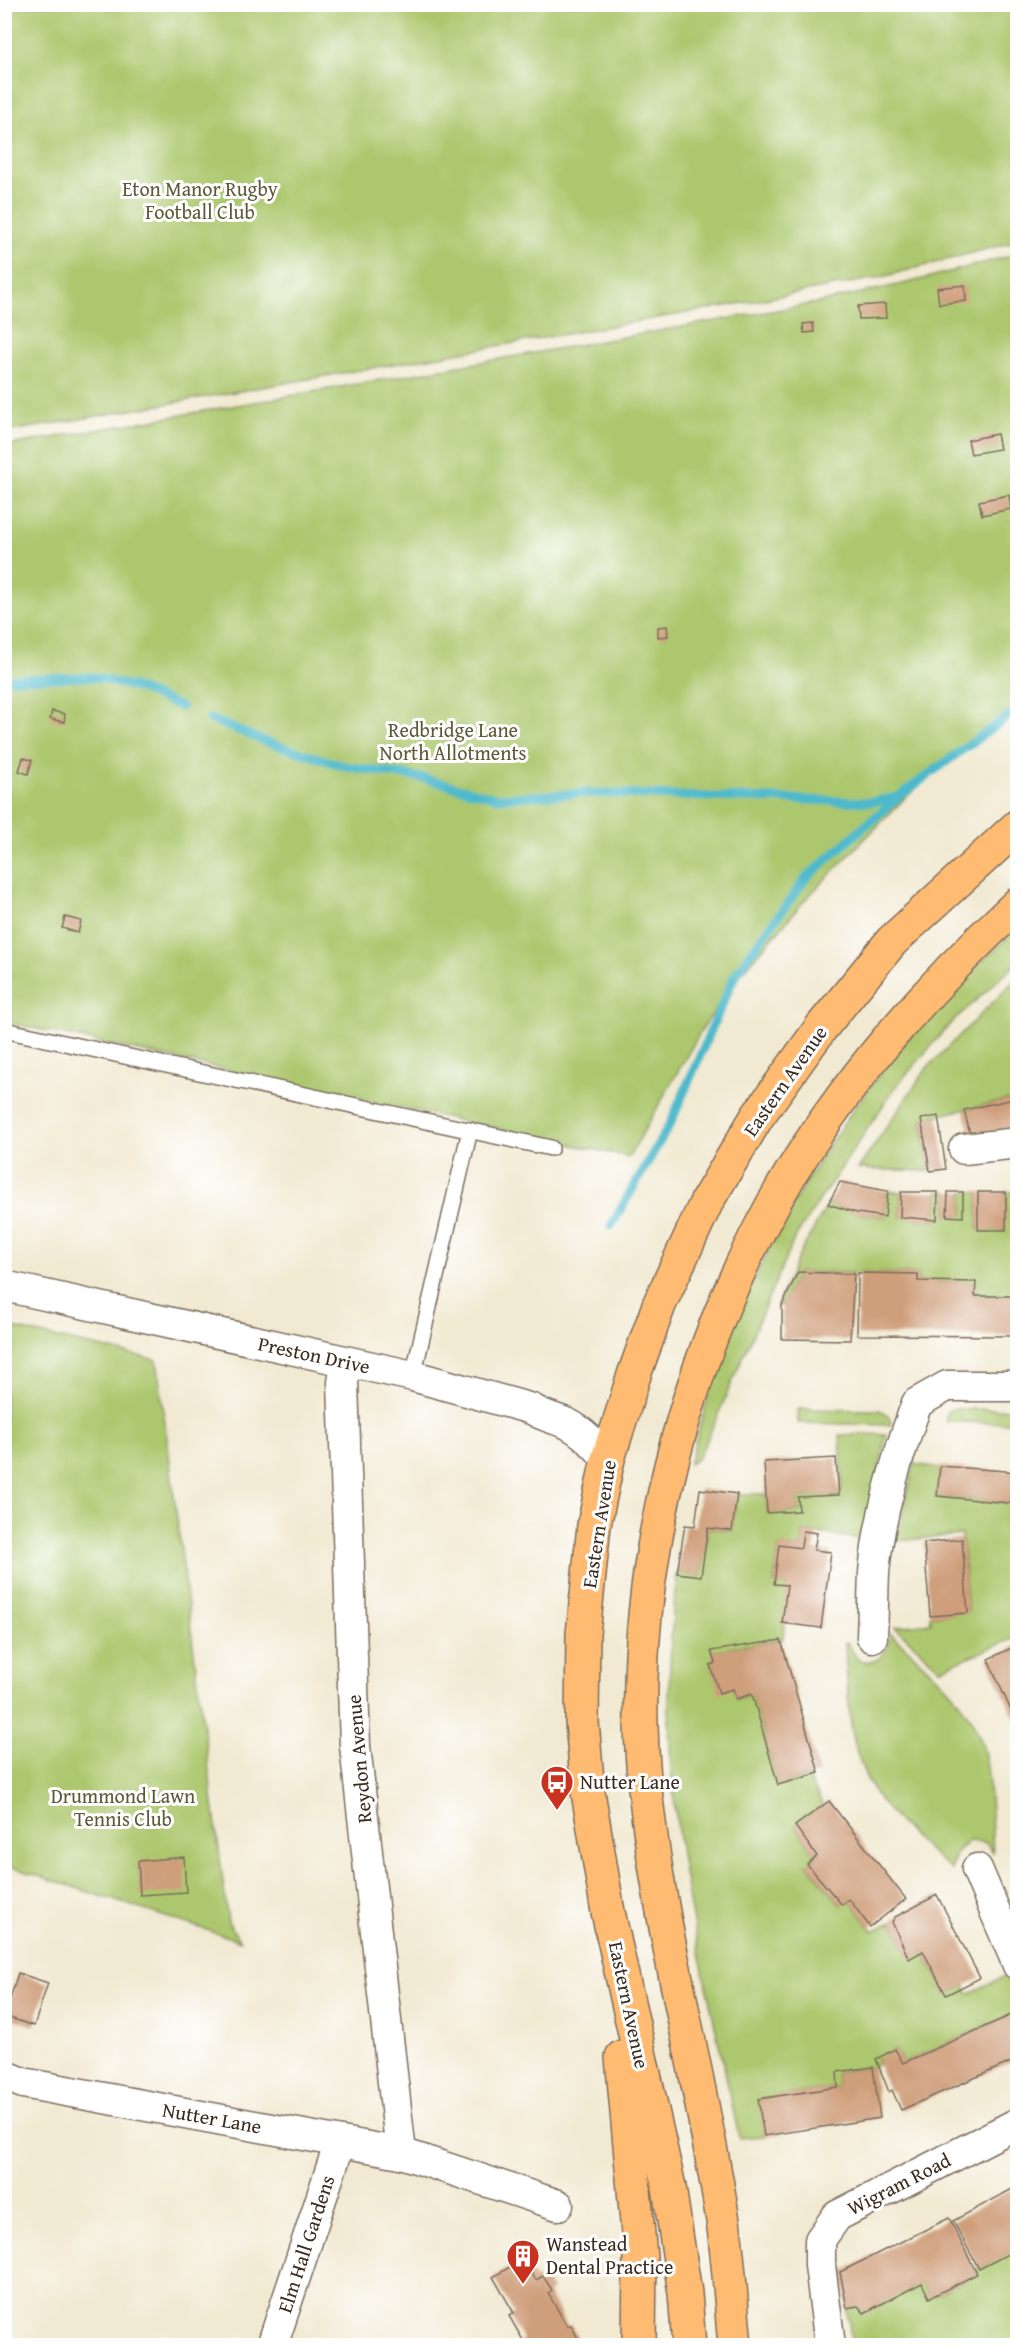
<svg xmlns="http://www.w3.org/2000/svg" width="1022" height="2350" font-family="'Gentium Book Plus',serif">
<rect width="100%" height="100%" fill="#fff"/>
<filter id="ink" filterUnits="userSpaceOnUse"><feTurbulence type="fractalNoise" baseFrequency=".0167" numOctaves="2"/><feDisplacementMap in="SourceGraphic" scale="12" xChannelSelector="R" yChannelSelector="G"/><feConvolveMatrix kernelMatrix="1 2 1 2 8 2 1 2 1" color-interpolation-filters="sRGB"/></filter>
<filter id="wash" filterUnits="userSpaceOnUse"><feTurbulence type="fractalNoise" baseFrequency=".008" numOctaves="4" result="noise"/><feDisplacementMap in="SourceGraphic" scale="24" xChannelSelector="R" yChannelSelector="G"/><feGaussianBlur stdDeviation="1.35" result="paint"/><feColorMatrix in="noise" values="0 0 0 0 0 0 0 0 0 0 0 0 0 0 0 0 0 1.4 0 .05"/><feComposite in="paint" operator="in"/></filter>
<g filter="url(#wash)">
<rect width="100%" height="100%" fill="#f1e9d1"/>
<g fill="#acc76d" stroke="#747846" stroke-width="1.5">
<polygon points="4,5 1017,5 1017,241 882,277 749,302 5,432"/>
<polygon points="1017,254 1017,709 956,753 903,800 805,900 741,974 704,1026 629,1157 5,1022 5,446 817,303 911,282"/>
<path d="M1017 928V963L950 1024 894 1089 795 1237 707 1440 697 1459 689 1464C701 1422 712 1379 729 1338 777 1217 848 1104 936 1007 961 979 990 954 1017 928Z"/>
<polygon points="1017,978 1017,1098 921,1119 930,1171 858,1169 926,1069"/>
<polygon points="888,1191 901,1192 900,1217 917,1217 917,1220 937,1220 938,1192 948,1192 947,1216 963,1216 963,1192 978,1192 978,1230 1005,1230 1006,1192 1017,1192 1017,1296 975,1296 975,1282 918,1281 918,1274 798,1272 782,1305 777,1306 799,1255 828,1204 857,1213 885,1217"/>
<polygon points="5,1326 157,1360 228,1922 240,1941 5,1865"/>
<polygon points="798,1409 880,1410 890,1418 891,1425 798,1423"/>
<polygon points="951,1409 1017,1409 1017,1423 946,1422 947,1412"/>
<path d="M887 1434 862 1539 803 1531 801 1548 779 1546 774 1583 787 1585 783 1639 712 1651 715 1663 711 1665 733 1689 737 1699 752 1694 778 1785 808 1777 823 1805 795 1826 817 1856 807 1864 841 1905 849 1899 873 1931 892 1922 910 1958 923 1951 946 1995 965 1985 968 1994 1007 1975 1017 1997V2012L903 2063 895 2049 876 2059 878 2064 873 2067 837 2072 838 2087 759 2099 764 2136 739 2138C718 2031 689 1925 676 1817 665 1736 668 1653 677 1573L701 1576 708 1528 732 1531 737 1494H766L767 1513 799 1511 798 1497 839 1495 842 1484 840 1435Z"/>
<polygon points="914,1464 940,1468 937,1496 1016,1504 1017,1644 1015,1638 940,1669 895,1627 931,1623 930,1616 968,1612 962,1535 896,1541"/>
<path d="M890 1633C927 1668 977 1706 986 1760 991 1790 991 1822 993 1852L986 1843 969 1841 957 1851 951 1870C923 1844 888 1818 869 1783 847 1742 848 1688 845 1643H848L857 1659C877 1668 889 1653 890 1633Z"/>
<polygon points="1017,2249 1017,2345 852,2345 847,2309 858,2306 864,2312 922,2283 929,2298 977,2274 975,2271"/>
</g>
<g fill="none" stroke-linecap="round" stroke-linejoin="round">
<g stroke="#4eb9cb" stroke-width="9">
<polyline points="4,679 95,677 140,689 181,707"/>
<polyline points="210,719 264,741 344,766 422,778 497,798 585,793 871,802 898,797"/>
<polyline points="611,1226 671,1122 735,975 806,878 898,797 1018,709"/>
</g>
</g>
<g id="blocks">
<g fill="#cf9e7a">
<polygon points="965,285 966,301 939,304 937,288"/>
<polygon points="885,304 886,318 859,319 858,306"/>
<polygon points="813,323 814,332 804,333 803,324"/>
<polygon points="997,434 1000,449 971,454 968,440"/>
<polygon points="1009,495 1011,509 982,515 979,501"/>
<polygon points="667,626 668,636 658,637 658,627"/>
<polygon points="52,711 65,714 64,722 50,719"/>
<polygon points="23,758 32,760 28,774 19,771"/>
<polygon points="65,917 81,921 78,933 62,928"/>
<polygon points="1018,1098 1018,1128 971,1138 964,1110"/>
<polygon points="938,1116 946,1169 930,1171 921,1119"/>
<polygon points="840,1182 888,1191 885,1217 857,1213 828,1204"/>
<polygon points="901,1192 938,1192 937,1220 900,1217"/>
<polygon points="948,1192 963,1192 963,1217 947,1216"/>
<rect x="978" y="1192" width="28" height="38"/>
<polygon points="798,1272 854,1274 850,1340 782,1339 782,1305"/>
<polygon points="858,1273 918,1274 918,1281 976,1282 975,1296 1018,1296 1018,1336 857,1335"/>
<polygon points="836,1458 839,1495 798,1497 799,1511 767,1513 764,1462"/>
<polygon points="940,1466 1018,1472 1018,1504 937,1496"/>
<polygon points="700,1489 737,1494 732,1531 708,1528 701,1576 677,1573 685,1525 695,1526"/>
<polygon points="803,1531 817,1533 814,1550 831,1552 821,1628 782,1623 787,1585 774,1584 779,1545 801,1548"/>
<polygon points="962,1539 968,1613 930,1616 924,1543"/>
<polygon points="781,1640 819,1773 778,1785 752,1694 736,1699 733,1689 719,1693 710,1665 715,1663 711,1651"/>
<polygon points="1018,1645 1018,1726 988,1659"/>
<polygon points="829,1801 906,1899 870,1927 849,1899 842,1905 807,1864 817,1856 795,1826"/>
<polygon points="184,1857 186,1892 140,1895 138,1861"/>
<polygon points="937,1895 980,1978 946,1995 923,1951 909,1959 892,1922 895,1917"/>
<polygon points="18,1973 48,1983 34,2026 4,2016 4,1997 10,1999"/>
<polygon points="1018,2012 1018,2059 901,2110 892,2090 889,2092 876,2059 895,2049 903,2063"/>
<polygon points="873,2067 880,2118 764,2136 758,2099 838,2087 837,2072"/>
<polygon points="1014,2188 1018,2194 1018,2249 979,2269 953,2221"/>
<polygon points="949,2218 977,2274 929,2298 922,2283 864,2313 858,2306 847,2308 840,2272"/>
<polygon points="523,2259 536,2280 543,2276 552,2290 548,2293 567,2326 571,2325 579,2340 573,2344 574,2346 514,2346 523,2340 509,2316 514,2313 493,2277"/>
</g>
</g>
</g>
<g filter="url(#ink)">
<use href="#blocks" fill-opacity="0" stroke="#7b6d5d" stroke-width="1.5"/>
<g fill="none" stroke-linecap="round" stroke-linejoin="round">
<defs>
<g id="lane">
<polyline points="4,1030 551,1148"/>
<polyline points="413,1376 470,1130"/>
</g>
<g id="street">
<polyline points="964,1149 1018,1143"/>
<path d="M4 1286 413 1376 532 1409C544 1417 555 1418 568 1424 584 1432 596 1446 608 1459"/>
<polyline points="347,1362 343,1382 355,1746 401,2153"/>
<path d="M872 1637C873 1616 873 1594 874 1573 879 1514 897 1458 917 1403L947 1386H1018"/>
<polyline points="977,1869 1018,1965"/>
<polyline points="4,2075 23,2083 401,2153 558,2205"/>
<polyline points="272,2346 340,2142"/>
<polyline points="830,2346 820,2265 820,2240 837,2216 1018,2123"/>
</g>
<g id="highway">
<polyline points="622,2057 640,2256 639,2346"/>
<polyline points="689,2346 685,2293 669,2187 608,1912 588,1792 582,1722 583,1634 594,1525 608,1459 634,1375 659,1305 707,1201 757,1117 821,1028 892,941 1018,826"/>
<path d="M735 2346C731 2304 729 2262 723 2221 701 2076 660 1934 645 1788 624 1581 684 1351 791 1173 853 1072 931 984 1018 904"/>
</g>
</defs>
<use href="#lane" stroke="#7b6d5d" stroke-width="18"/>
<use href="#street" stroke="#7b6d5d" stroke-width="33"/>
<use href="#highway" stroke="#7b6d5d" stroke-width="36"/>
<use href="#lane" stroke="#fff" stroke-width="15"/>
<use href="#street" stroke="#fff" stroke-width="30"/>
<use href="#highway" stroke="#ffbb71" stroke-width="33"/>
</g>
</g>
<defs>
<symbol id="bus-pin" viewBox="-11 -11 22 30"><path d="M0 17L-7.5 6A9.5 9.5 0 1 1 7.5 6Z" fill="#c8321e" stroke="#fff"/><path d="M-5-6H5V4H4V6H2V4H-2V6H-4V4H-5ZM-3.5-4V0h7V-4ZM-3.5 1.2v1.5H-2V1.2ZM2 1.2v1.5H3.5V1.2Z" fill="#fff"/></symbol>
<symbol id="building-pin" viewBox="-11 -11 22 30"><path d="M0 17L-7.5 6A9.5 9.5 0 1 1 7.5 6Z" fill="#c8321e" stroke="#fff"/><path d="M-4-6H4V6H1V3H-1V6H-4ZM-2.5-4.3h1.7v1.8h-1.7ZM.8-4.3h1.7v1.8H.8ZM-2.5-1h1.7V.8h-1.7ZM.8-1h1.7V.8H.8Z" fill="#fff"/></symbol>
</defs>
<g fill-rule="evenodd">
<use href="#bus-pin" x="538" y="1763" width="38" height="52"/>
<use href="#building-pin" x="504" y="2237" width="38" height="52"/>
</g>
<g text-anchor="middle" stroke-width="6" stroke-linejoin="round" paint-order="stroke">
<g font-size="20" fill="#5d5936" stroke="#fff">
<text x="200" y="196">Eton Manor Rugby<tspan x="200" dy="23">Football Club</tspan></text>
<text x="453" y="737">Redbridge Lane<tspan x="453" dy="23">North Allotments</tspan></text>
<text x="123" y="1803">Drummond Lawn<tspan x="123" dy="23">Tennis Club</tspan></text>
</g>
<g font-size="20" fill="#3b2a1e" stroke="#fff">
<text transform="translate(785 1081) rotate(-55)" y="7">Eastern Avenue</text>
<text transform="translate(314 1355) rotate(12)" y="7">Preston Drive</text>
<text transform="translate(599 1524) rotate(-81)" y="7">Eastern Avenue</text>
<text transform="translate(359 1759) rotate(-95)" y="7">Reydon Avenue</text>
<text transform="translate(629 2005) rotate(78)" y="7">Eastern Avenue</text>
<text transform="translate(212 2118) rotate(10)" y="7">Nutter Lane</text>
<text transform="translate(899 2184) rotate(-27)" y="7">Wigram Road</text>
<text transform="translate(306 2244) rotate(-72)" y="7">Elm Hall Gardens</text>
</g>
<g font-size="20" fill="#3b2a1e" stroke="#fff" text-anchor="start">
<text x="580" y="1789">Nutter Lane</text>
<text x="546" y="2251">Wanstead<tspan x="546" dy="23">Dental Practice</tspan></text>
</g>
</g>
<rect width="1022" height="2350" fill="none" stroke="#fff" stroke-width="24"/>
</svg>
